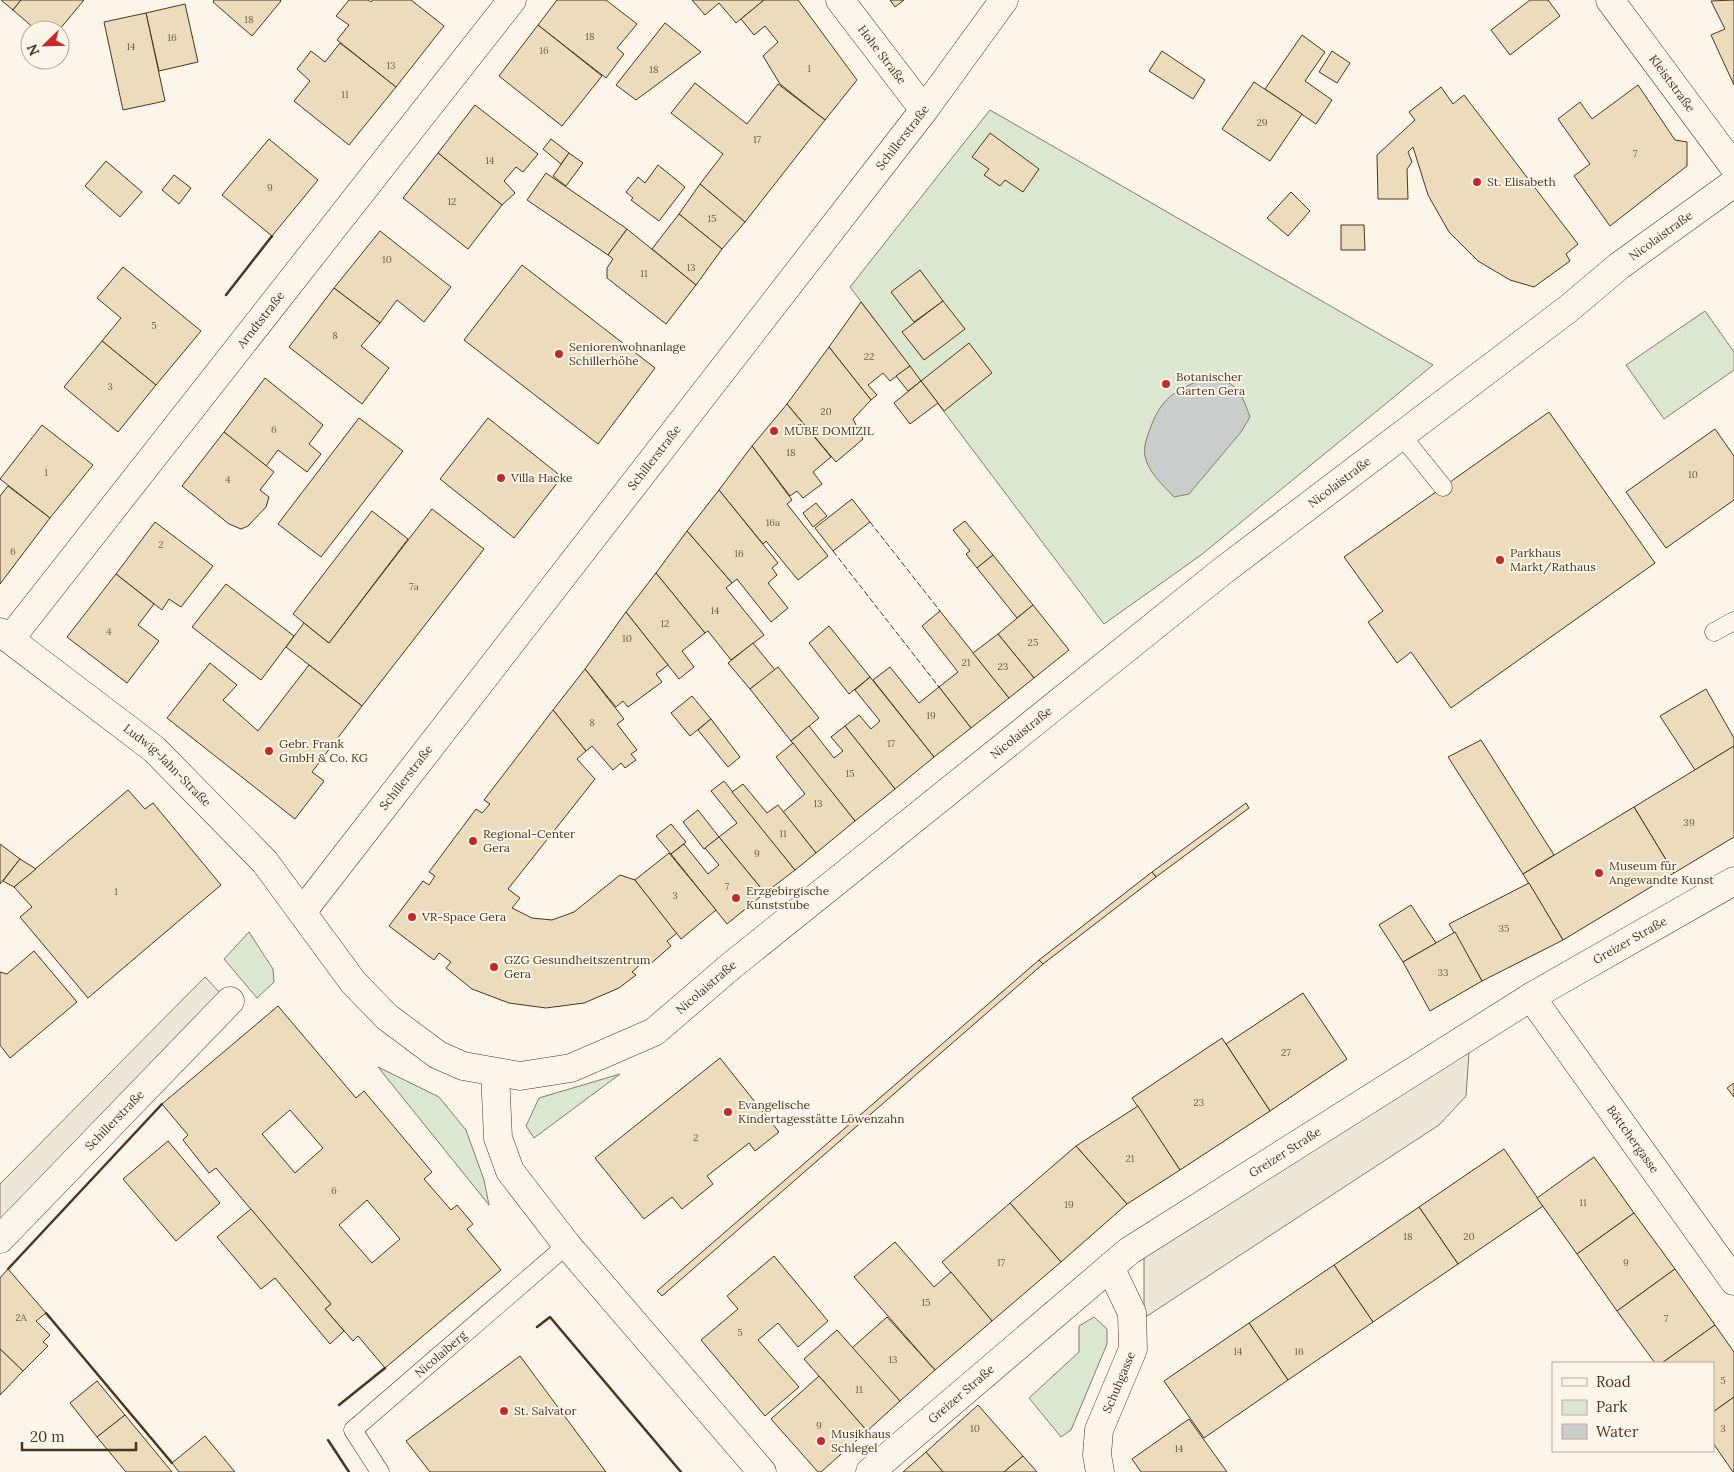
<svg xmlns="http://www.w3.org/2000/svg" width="1734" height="1472" font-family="Lora,serif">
<rect width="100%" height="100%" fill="#fbf6e9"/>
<g fill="#dce7d0" stroke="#887966">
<polygon points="990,110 1433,365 1201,555 1104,624 850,287"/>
<polygon points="1705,311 1734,352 1734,370 1664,419 1626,365"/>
<polygon points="249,932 273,969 274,982 257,998 224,959"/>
<polygon points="378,1067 439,1097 466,1130 484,1180 489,1205"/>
<polygon points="620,1074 534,1138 526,1126 539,1098"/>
<polygon points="1094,1317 1107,1329 1107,1344 1071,1430 1061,1437 1029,1398 1079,1352 1079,1326"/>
</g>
<g fill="#ede7d9" stroke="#887966">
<polygon points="205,977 225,998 0,1225 0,1184"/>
<polygon points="1469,1052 1466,1096 1439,1125 1144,1318 1144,1252"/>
</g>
<path fill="#c9cecd" stroke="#887966" d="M1214 374C1239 387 1241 392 1250 417L1241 432 1189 494 1174 497C1163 485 1148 472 1145 456 1143 448 1147 437 1150 429 1163 392 1181 389 1214 374Z"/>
<g fill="#ecdcbc" stroke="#4a3520" fill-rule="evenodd">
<polygon points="1,0 21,0 13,10"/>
<polygon points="21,0 84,0 59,30 36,30 13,10"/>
<polygon points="214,0 280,0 281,1 252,36 213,2"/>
<polygon points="349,0 368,0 371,2 373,0 411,0 444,26 396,87 337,40 349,25 336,16"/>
<polygon points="557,0 606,0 637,24 617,48 624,54 606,78 538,25"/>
<polygon points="692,0 764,0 736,23 719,3 705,15"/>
<polygon points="764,0 798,0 857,80 825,120 780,84 763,56 778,42 765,26 754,35 741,19"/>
<polygon points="890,0 904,0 895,7"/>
<polygon points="1530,0 1548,0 1560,16 1510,55 1491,30"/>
<polygon points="1734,0 1734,85 1711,35 1725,29 1711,1"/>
<polygon points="185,4 198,62 159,71 146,13"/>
<polygon points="146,13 165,101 123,110 104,22"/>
<polygon points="665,23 701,52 636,100 616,85"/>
<polygon points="538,25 602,76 562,126 499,76"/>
<polygon points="1302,35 1325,52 1305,81 1332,100 1316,124 1265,89"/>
<polygon points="340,43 396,87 349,145 294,101 310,81 297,69 311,51 325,62"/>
<polygon points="1162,51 1205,80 1193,99 1149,71"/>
<polygon points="1332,51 1350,63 1337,83 1319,72"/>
<polygon points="1254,82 1302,114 1270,161 1222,129"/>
<polygon points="695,83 747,124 778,84 825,120 745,222 700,184 723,154 671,113"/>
<polygon points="1638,85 1675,140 1687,142 1687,166 1610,226 1574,176 1590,164 1558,119 1580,102 1592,119"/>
<polygon points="1441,87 1453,104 1464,95 1578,244 1566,254 1570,261 1534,287 1510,280 1478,261 1449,232 1428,195 1413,147 1408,152 1412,162 1407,169 1408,199 1378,199 1377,155 1415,120 1409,112"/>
<polygon points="475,105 538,154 523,172 516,167 504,181 515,193 502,205 438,153"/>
<polygon points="990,133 1039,169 1023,192 1005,180 1000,186 984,175 989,169 972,157"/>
<polygon points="269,139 318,180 272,236 222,195"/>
<polygon points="551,139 569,153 561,164 543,149"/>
<polygon points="438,153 502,205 468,249 403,198"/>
<polygon points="569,153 583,163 566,186 553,176"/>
<polygon points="106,161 142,192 120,217 85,186"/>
<polygon points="658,165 685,187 659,221 631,200 633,198 626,192 638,177 645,183"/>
<polygon points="546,173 627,229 608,255 527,200"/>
<polygon points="174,175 191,188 179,204 162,190"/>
<polygon points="700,184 745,222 722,249 679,214"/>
<polygon points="1291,192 1310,211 1288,236 1267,218"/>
<polygon points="679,214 722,249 696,285 652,249"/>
<polygon points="1341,225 1364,225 1365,250 1341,250"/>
<polygon points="627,229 696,285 666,324 607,278 607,268 613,259 608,255"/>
<polygon points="380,231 451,287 424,322 397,300 380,323 334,288"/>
<polygon points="522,265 655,368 598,444 464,340"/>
<polygon points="123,267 201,331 156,385 102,341 121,318 97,298"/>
<polygon points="920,270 943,301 914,322 891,292"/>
<polygon points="334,288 380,323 361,346 389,368 362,404 289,347"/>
<polygon points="943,301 965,329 924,360 902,332"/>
<polygon points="861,302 910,366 890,381 883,373 868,385 877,395 871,400 829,347"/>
<polygon points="102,341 156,385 118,432 64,387"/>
<polygon points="969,343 992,373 944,411 921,381"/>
<polygon points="829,347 871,400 853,419 863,439 836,462 787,404"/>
<polygon points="910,366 921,381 908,391 896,376"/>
<polygon points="265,378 323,425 309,444 321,454 307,472 278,450 266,466 224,432"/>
<polygon points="921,381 938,403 910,424 894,403"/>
<polygon points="787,404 831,457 813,472 822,484 803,498 797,491 790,496 752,446"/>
<polygon points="1549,412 1655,563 1451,708 1411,652 1397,663 1368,622 1383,611 1344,557"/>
<polygon points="359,418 403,451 321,557 278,524"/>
<polygon points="488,418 562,477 514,538 440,479"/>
<polygon points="42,425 93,465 50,518 0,479"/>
<polygon points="1715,429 1734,456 1734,500 1666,548 1626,492"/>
<polygon points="224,432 274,472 260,490 269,497 266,507 248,526 241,529 229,524 182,486"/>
<polygon points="752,446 792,500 787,504 828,556 798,580 766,541 763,544 719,490"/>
<polygon points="8,486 50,518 0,584 0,496"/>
<polygon points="719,490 778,563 772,568 777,575 768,583 788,608 771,622 737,579 732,583 687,531"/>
<polygon points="852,499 870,522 833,551 815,528"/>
<polygon points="816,503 827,516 813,527 803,513"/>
<polygon points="432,509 484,549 362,706 286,647 304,623 329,643"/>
<polygon points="372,511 408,539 329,643 293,614"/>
<polygon points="965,521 993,555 977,568 966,554 970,551 953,530"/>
<polygon points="155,522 213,566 181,607 169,599 162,610 116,574"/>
<polygon points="687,531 732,583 726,588 764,635 731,660 708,631 705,633 656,573"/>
<polygon points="993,555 1033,605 1017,618 977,568"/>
<polygon points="656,573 705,633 682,651 694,667 679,679 626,612"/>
<polygon points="116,574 154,604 138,625 159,641 127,683 67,637"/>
<polygon points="226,584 294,636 261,680 192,627"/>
<polygon points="1033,605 1069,650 1034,678 998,634"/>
<polygon points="940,611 1009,698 971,728 939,687 958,672 922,626"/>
<polygon points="626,612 668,665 656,674 662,682 628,707 623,701 616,707 585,669"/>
<polygon points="829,626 870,677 849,694 809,643"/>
<polygon points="998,634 1034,678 1009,698 973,653"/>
<polygon points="753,643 775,670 750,689 728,663"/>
<polygon points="210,663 237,685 223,700 258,731 309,665 362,706 312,772 324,781 295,819 167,718"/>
<polygon points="778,667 819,718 791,741 750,689"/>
<polygon points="890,667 919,703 939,687 971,728 934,757 873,680"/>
<polygon points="585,669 624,719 617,724 637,750 631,754 636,760 625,768 621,763 613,770 592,746 586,751 553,710"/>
<polygon points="870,677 934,757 895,789 845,726 859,715 871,729 880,721 855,690"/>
<polygon points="1706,689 1734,738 1734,746 1695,770 1660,716"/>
<polygon points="692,696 711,719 690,736 671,713"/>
<polygon points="553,710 586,751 577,759 595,779 508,889 520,898 512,908 532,918 552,920 574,912 620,875 635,880 677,933 667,941 671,946 648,966 644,961 632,972 636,975 619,988 584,1003 546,1008 509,1003 472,989 446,968 451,962 439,953 434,960 389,926 423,881 429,885 435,876 429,872 476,809 482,813 490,804 484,800"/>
<polygon points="711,719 740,757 728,767 698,730"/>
<polygon points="809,726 834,758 843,751 831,737 845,726 895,789 855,821 791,741"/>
<polygon points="1481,740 1554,855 1523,874 1448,757"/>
<polygon points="793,743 855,821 816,853 783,812 805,794 776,757"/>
<polygon points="1734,746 1734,837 1674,873 1634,807"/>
<polygon points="724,781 795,870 765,893 719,837 737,823 711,791"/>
<polygon points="743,784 767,813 778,805 816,853 795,870 732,792"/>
<polygon points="128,790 145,809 153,803 221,885 88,998 20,917 32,907 14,887"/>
<polygon points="1246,803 1249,808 1156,877 1152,872"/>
<polygon points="1634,807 1674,873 1563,940 1523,874"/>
<polygon points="698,810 719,837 704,849 683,822"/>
<polygon points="671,824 686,842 671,854 656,836"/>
<polygon points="719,837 765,893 727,924 671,854 684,844 708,874 719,865 705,848"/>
<polygon points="0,844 20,859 0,884"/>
<polygon points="669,853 716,910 681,939 635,880"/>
<polygon points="20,859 36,869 14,887 3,881"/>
<polygon points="1152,872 1156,877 1043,964 1039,960"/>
<polygon points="1529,883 1563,940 1482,981 1449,924"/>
<polygon points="1411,905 1436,943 1403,962 1379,925"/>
<polygon points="1455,932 1482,981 1430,1011 1403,962"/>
<polygon points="34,951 77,1002 10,1058 0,1045 0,972 7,974"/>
<polygon points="1039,960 1043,964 662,1296 657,1291"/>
<polygon points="1303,993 1347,1059 1270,1111 1226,1044"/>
<path d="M278 1006 356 1098 364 1091 432 1172 424 1179 451 1210 457 1205 473 1224 467 1229 501 1270 385 1368 358 1336 353 1341 325 1309 331 1304 216 1168 209 1173 183 1140 188 1135 162 1104ZM290 1110 323 1148 295 1173 262 1134ZM367 1200 400 1239 372 1263 339 1225Z"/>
<polygon points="1222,1038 1270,1111 1180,1170 1132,1098"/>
<polygon points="720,1058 779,1132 755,1151 749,1143 707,1176 713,1184 682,1209 672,1197 644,1219 595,1158"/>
<polygon points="1734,1083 1734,1097 1727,1088"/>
<polygon points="1138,1106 1180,1170 1127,1204 1076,1146"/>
<polygon points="168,1141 220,1203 176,1241 123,1179"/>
<polygon points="1076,1146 1127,1204 1061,1262 1010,1203"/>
<polygon points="1504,1149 1543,1206 1458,1264 1419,1207"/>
<polygon points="1594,1157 1634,1213 1577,1254 1537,1198"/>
<polygon points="1010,1203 1061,1262 992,1321 942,1262"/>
<polygon points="1419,1207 1458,1264 1373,1322 1334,1265"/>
<polygon points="251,1209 331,1304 325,1309 344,1331 330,1344 275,1278 261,1289 217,1237"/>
<polygon points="1634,1213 1675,1269 1617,1311 1577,1254"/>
<polygon points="895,1242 934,1287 951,1272 992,1321 935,1370 854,1277"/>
<polygon points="774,1256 828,1321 798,1347 778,1323 758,1340 799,1387 765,1416 701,1340 738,1309 727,1296"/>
<polygon points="1334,1265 1373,1322 1288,1380 1249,1323"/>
<polygon points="8,1269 46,1313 36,1321 50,1335 43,1342 48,1346 23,1371 0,1349 0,1278"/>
<polygon points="1675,1269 1715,1325 1662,1363 1655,1363 1617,1311"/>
<polygon points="887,1317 935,1370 900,1401 852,1348"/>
<polygon points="1249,1323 1288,1380 1204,1438 1164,1381"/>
<polygon points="1715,1325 1734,1352 1734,1397 1713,1412 1713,1363 1662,1363"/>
<polygon points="837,1330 900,1401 867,1431 804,1359"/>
<polygon points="0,1349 23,1371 0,1395"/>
<polygon points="520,1356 606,1472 430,1472 406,1441"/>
<polygon points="819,1376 867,1431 821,1472 818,1472 771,1419"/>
<polygon points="97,1381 125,1415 97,1437 70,1403"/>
<polygon points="1734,1397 1734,1472 1733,1472 1713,1443 1713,1412"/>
<polygon points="978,1405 1023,1456 1004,1472 943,1472 926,1452"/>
<polygon points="125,1415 172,1472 126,1472 97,1437"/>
<polygon points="1189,1419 1227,1472 1141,1472 1132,1459"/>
<polygon points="205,1436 235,1472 179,1472 172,1463"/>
<polygon points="926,1452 943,1472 903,1472"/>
<polygon points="1023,1456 1037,1472 1004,1472"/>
</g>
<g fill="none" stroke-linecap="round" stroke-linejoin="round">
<defs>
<g id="lane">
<polyline points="1401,435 1443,487"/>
<polyline points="1714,632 1734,621"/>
<path id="s1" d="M380 1472 353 1430 567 1245"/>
</g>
<g id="street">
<path id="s2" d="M840 0 924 110"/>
<path id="s3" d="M1610 0 1734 167"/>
<path id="s4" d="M10 639 512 0"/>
<path id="s5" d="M302 912 924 110 1004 0"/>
<path id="s6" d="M1531 997 1734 1281"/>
<polyline points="495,1073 498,1138 510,1171 567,1245 762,1472"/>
<path id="s7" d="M0 1239 230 1001"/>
<path id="s8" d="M870 1472 1129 1251 1531 997 1734 881"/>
<path id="s9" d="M1100 1472 1097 1455 1099 1430 1133 1349 1132 1313 1110 1267"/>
</g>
<g id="secondary">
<path id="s10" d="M0 632 154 749 265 862 353 982 387 1017 438 1055 463 1066 520 1076 571 1068 654 1032 731 966 1220 573 1568 309 1619 266 1734 183"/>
</g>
</defs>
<use href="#lane" stroke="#4a3520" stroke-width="19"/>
<use href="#street" stroke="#4a3520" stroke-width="29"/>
<use href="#secondary" stroke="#4a3520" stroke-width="29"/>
<use href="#lane" stroke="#fbf6e9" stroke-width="18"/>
<use href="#street" stroke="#fbf6e9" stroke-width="28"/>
<use href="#secondary" stroke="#fbf6e9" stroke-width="28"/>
<g stroke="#4a3520" stroke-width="1" stroke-dasharray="6 2.5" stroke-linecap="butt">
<polyline points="870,522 940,611"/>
<polyline points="833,551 939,687"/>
</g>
<g stroke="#4a3520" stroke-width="2.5">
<polyline points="226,295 272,236"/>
<polyline points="8,1269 162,1104"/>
<polyline points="46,1313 172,1463"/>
<polyline points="537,1327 550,1317 681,1472"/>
<polyline points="339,1405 385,1368"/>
<polyline points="328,1440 349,1472"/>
</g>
</g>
<g fill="#c62828" stroke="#fbf6e9" stroke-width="2">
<circle cx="1477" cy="182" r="5"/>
<circle cx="559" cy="354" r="5"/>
<circle cx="1166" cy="384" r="5"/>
<circle cx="774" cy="431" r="5"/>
<circle cx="501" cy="478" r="5"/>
<circle cx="1500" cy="560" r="5"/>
<circle cx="269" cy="751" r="5"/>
<circle cx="473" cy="841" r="5"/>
<circle cx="1599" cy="873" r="5"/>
<circle cx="736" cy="898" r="5"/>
<circle cx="412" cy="917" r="5"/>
<circle cx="494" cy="967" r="5"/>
<circle cx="728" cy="1112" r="5"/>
<circle cx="504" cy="1411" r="5"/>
<circle cx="821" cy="1441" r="5"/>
</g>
<g text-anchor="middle" stroke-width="4" stroke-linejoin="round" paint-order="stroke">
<g font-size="10" fill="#725f47">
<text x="249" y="23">18</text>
<text x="590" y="40">18</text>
<text x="172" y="41">16</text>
<text x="131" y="50">14</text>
<text x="544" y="54">16</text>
<text x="391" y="69">13</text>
<text x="809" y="72">1</text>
<text x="654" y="73">18</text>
<text x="345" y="98">11</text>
<text x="1262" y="126">29</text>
<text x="757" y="143">17</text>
<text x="1635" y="157">7</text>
<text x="490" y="164">14</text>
<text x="270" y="191">9</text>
<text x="452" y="205">12</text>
<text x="712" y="222">15</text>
<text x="387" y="263">10</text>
<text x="691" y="271">13</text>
<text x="644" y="277">11</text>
<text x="154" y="329">5</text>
<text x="335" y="339">8</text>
<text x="869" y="360">22</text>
<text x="110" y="390">3</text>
<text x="826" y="415">20</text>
<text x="274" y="433">6</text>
<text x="791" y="456">18</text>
<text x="46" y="476">1</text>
<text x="1693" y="478">10</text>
<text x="228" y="483">4</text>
<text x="773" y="526">16a</text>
<text x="161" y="548">2</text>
<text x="13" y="555">6</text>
<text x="739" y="557">16</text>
<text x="414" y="590">7a</text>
<text x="715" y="614">14</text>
<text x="665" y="627">12</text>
<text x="109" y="635">4</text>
<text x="627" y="642">10</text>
<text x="1033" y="646">25</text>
<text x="966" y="666">21</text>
<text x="1003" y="670">23</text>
<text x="931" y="719">19</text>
<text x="592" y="726">8</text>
<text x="891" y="747">17</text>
<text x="850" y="777">15</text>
<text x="818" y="807">13</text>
<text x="1689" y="826">39</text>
<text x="783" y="837">11</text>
<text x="757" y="857">9</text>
<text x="727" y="890">7</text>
<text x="116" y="895">1</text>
<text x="675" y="899">3</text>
<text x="1504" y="932">35</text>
<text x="1443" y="976">33</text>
<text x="1286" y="1056">27</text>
<text x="1199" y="1106">23</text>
<text x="696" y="1141">2</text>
<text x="1130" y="1162">21</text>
<text x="334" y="1194">6</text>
<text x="1583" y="1206">11</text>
<text x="1069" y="1208">19</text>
<text x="1408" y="1240">18</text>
<text x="1469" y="1240">20</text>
<text x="1001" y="1266">17</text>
<text x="1626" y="1266">9</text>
<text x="926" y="1306">15</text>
<text x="21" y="1321">2A</text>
<text x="1666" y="1322">7</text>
<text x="740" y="1336">5</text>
<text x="1238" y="1355">14</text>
<text x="1299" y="1355">16</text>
<text x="893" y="1363">13</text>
<text x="1723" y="1384">5</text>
<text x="859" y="1393">11</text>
<text x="819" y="1429">9</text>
<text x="975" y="1432">10</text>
<text x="1723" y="1432">3</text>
<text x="1179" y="1452">14</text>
</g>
<g font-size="12" fill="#4a3520" stroke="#fbf6e9">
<text dy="4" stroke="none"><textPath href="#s2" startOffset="69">Hohe Straße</textPath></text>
<text dy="4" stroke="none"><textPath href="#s3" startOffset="104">Kleiststraße</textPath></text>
<text dy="4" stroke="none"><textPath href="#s5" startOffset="980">Schillerstraße</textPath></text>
<text dy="4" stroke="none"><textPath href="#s10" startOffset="2124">Nicolaistraße</textPath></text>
<text dy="4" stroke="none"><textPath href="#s4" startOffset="406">Arndtstraße</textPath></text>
<text dy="4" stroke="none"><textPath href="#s5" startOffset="575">Schillerstraße</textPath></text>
<text dy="4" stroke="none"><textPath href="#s10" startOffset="1719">Nicolaistraße</textPath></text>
<text dy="4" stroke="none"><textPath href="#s10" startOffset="1314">Nicolaistraße</textPath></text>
<text dy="4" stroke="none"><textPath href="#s10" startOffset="214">Ludwig-Jahn-Straße</textPath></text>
<text dy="4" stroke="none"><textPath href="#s5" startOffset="170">Schillerstraße</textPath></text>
<text dy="4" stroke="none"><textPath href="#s8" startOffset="930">Greizer Straße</textPath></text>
<text dy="4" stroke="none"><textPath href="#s10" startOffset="909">Nicolaistraße</textPath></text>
<text dy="4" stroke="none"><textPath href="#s7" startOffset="165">Schillerstraße</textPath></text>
<text dy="4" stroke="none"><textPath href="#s6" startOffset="175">Böttchergasse</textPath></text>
<text dy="4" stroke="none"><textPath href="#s8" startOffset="525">Greizer Straße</textPath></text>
<text dy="4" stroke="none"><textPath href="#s1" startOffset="166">Nicolaiberg</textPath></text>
<text dy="4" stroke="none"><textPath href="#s9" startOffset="94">Schuhgasse</textPath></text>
<text dy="4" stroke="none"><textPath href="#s8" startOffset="120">Greizer Straße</textPath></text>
</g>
<g font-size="12" fill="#4a3520" stroke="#fbf6e9" text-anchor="start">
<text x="1487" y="186">St. Elisabeth</text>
<text x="569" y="351">Seniorenwohnanlage<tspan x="569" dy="14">Schillerhöhe</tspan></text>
<text x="1176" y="381">Botanischer<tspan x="1176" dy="14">Garten Gera</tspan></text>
<text x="784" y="435">MÜBE DOMIZIL</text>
<text x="511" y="482">Villa Hacke</text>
<text x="1510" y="557">Parkhaus<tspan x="1510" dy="14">Markt/Rathaus</tspan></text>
<text x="279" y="748">Gebr. Frank<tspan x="279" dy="14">GmbH &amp; Co. KG</tspan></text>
<text x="483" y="838">Regional-Center<tspan x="483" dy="14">Gera</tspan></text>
<text x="1609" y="870">Museum für<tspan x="1609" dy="14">Angewandte Kunst</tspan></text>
<text x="746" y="895">Erzgebirgische<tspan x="746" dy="14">Kunststube</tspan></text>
<text x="422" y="921">VR-Space Gera</text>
<text x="504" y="964">GZG Gesundheitszentrum<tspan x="504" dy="14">Gera</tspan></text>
<text x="738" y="1109">Evangelische<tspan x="738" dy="14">Kindertagesstätte Löwenzahn</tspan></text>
<text x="514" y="1415">St. Salvator</text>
<text x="831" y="1438">Musikhaus<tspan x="831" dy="14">Schlegel</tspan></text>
</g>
</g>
<rect x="1552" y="1362" width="162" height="90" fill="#fbf6e9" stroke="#b4a999"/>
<rect x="1562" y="1378" width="25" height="8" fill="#fbf6e9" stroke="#b4a999"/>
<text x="1596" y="1387" font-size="15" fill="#4a3520">Road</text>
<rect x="1562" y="1400" width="25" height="15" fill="#dce7d0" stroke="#b4a999"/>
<text x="1596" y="1412" font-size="15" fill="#4a3520">Park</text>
<rect x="1562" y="1424" width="25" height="15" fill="#c9cecd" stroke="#b4a999"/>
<text x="1596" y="1437" font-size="15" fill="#4a3520">Water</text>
<g transform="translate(45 45) rotate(247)"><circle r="24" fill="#fbf6e9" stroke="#b4a999"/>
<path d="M0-4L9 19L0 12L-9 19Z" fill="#c62828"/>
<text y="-8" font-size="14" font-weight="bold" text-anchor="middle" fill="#4a3520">N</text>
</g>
<path d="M22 1442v8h114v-8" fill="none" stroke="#4a3520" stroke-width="2.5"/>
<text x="30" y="1442" font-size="15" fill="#4a3520" stroke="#fbf6e9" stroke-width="4" paint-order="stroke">20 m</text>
</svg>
